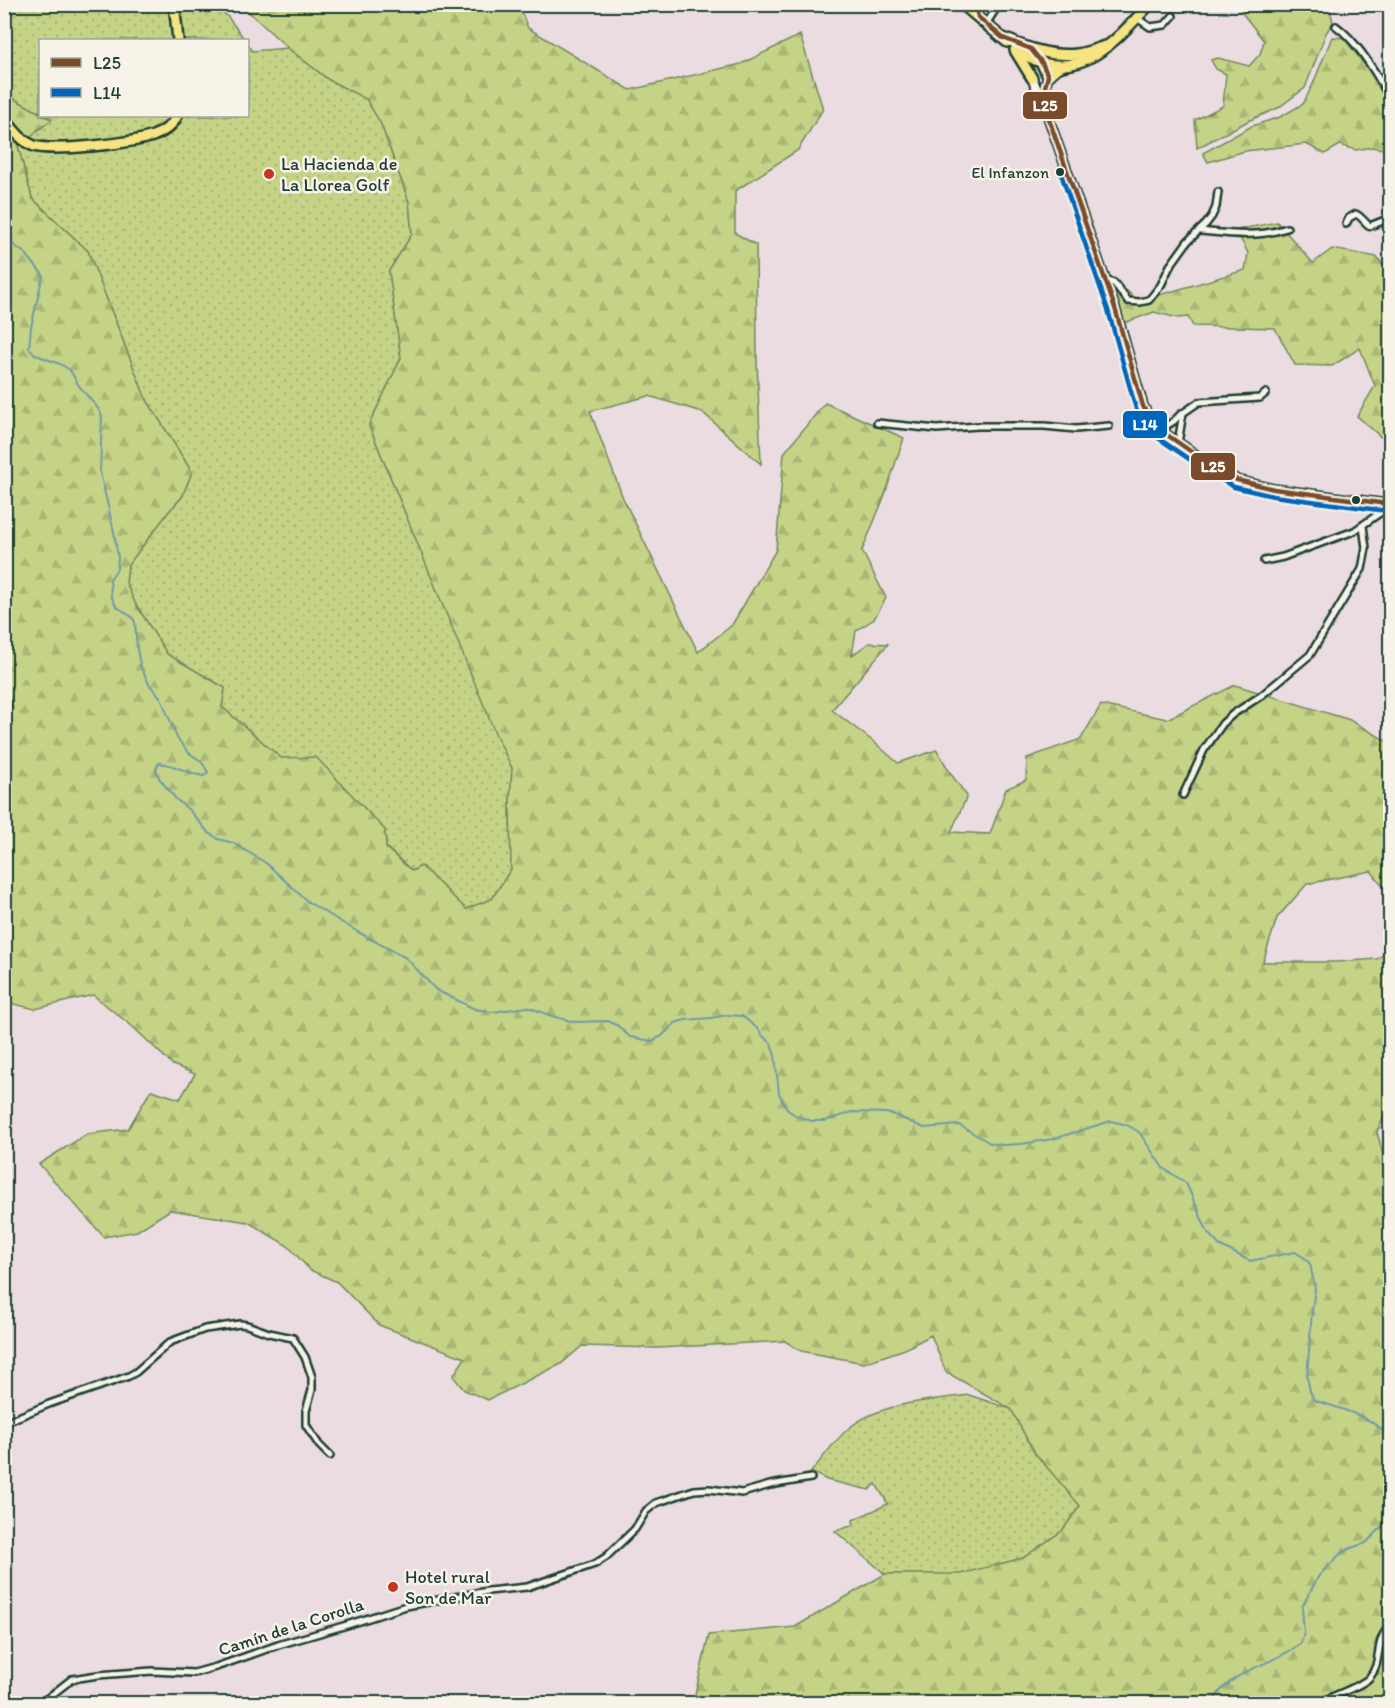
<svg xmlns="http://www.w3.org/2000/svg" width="1395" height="1708" font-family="Itim,sans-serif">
<defs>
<pattern id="grass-dots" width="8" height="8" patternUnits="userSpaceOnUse" patternTransform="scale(1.5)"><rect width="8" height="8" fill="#c5d387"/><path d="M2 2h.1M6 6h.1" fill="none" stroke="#a9b675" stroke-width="1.8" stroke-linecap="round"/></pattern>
<pattern id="forest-firs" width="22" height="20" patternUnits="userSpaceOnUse" patternTransform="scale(1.5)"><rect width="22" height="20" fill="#c5d387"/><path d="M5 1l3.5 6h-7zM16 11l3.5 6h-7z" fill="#a9b675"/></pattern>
</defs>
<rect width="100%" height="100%" fill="#eadce0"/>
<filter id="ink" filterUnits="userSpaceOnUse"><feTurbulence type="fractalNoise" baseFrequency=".0167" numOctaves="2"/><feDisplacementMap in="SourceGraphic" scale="12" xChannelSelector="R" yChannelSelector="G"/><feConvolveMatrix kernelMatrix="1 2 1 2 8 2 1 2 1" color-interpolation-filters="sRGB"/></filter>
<g filter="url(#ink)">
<g fill="url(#grass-dots)" stroke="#72885e" stroke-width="1.5">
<polygon points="4,5 213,5 228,17 245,40 40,40 40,113 5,94"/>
<polygon points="248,45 252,51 288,48 329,80 366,98 381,124 409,202 412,234 389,271 401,358 369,425 496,734 512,768 510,800 511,869 492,899 466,909 421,866 412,871 386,847 385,830 316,758 281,758 222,707 225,688 167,654 135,603 126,583 128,565 170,510 182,497 192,472 145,397 88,251 32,198 18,146 51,120 44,116 248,116"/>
<path d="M969 1395 1011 1409 1034 1452 1064 1484 1080 1506 1062 1531 1023 1558 960 1575 885 1574 835 1531 854 1525 853 1520 888 1504 876 1484 869 1490 827 1480 811 1472C823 1458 834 1441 848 1429 877 1403 932 1400 969 1395Z"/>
</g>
<g fill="url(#forest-firs)" stroke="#72885e" stroke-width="1.5">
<polygon points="241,5 518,5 528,28 630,90 741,64 800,35 823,109 798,150 735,191 735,233 756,245 757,360 761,464 702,412 649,396 590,411 623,498 698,652 732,625 776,550 784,453 825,403 904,438 884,497 862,551 886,598 874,619 856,631 852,655 869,643 888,644 832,710 874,742 898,763 937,750 951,774 967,796 951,832 990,834 1006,789 1026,780 1027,758 1081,739 1101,705 1167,719 1235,685 1350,720 1390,743 1390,891 1388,892 1371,871 1307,884 1277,918 1263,962 1338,962 1377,959 1390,950 1390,1110 1384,1117 1377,1132 1389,1177 1390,1178 1390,1703 693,1703 709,1635 795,1627 885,1574 960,1574 1023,1558 1062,1531 1080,1506 1034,1452 1011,1409 946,1372 931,1335 905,1349 864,1363 801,1351 785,1341 658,1348 582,1346 561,1364 488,1400 464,1390 453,1376 465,1358 379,1325 337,1282 310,1270 288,1246 248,1222 170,1210 137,1231 104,1237 39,1164 87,1134 128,1129 151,1090 180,1099 195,1074 173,1065 133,1027 93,995 35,1009 5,1002 4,714 13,708 4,693 5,94 40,113 40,116 44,116 52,119 18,146 32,198 88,251 145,397 192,472 182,497 170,510 128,565 126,583 135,603 167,654 225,688 222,707 281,758 316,757 385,830 386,848 412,871 421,866 466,909 492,899 511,869 510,800 512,768 496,735 369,425 401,358 389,271 412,234 409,202 381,124 366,99 329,80 288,48"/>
<polygon points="1236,5 1329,5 1333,22 1326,33 1305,88 1278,108 1250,120 1197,148 1195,120 1223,106 1226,74 1216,69 1211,60 1218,58 1249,66 1260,54 1264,41"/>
<polygon points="1332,37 1344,38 1383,89 1390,109 1390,150 1372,147 1356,150 1340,145 1325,154 1306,144 1245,151 1208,162 1203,153 1252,126 1280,117 1303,104 1313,84"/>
<polygon points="1277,222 1313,263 1332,249 1377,257 1390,274 1390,445 1357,416 1375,386 1360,348 1332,366 1295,365 1275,328 1193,326 1188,317 1178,318 1154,312 1124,323 1113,287 1126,290 1136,299 1163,294 1245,270 1248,253 1236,230"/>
</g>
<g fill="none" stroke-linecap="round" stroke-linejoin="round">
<g stroke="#7299a8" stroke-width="2">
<path d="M4 238 26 254 43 275 31 327 29 348 36 355 60 364 70 370 79 386 97 407 102 416 100 472 114 532 118 558 117 569 110 579 111 596 116 606 132 617 135 622 137 648 140 665 149 684 161 698 177 738 189 753 201 761 208 772 204 776C189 774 175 765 160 763L158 764 156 770 159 778 176 799 189 810 208 832 218 839 233 843 266 863 308 902 358 932 406 958 436 990 475 1009 493 1012 528 1007 552 1016 575 1022 608 1021 618 1026 630 1037 652 1041 662 1036 675 1023 685 1020 711 1018 727 1015 742 1016 758 1029 763 1036 771 1043 775 1056 779 1093 784 1104 789 1111 797 1116 812 1121H825L852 1112 886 1113 895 1115 924 1128 959 1125 990 1143 1002 1145 1021 1144 1053 1139 1111 1121 1127 1125 1139 1132 1163 1168 1186 1183 1208 1233 1219 1245 1250 1261 1295 1252 1305 1258 1310 1264 1315 1288 1312 1311 1307 1377 1310 1391 1314 1400C1336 1408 1384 1418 1389 1443 1390 1451 1389 1459 1390 1467"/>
<path d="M1212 1704C1229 1668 1274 1666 1301 1643L1304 1633 1302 1607 1318 1577 1341 1553 1351 1548 1366 1543 1381 1528 1390 1510"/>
</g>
<defs>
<g id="street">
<polyline points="1137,18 1150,27 1165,25 1173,16"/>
<polyline points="986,24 999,4"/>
<path d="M1336 26C1358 42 1378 76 1390 99"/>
<path d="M1346 224 1349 218 1356 214C1363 217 1364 223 1370 226L1390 218"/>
<path d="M1200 231C1231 234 1257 238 1287 228"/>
<polyline points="1105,280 1114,283 1128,301 1140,302 1149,300 1161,285 1170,266 1188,241 1206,224 1212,216 1216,207 1218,192"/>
<polyline points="877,423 937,429 978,426 1044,426 1076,429 1109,426"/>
<polyline points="1160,430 1174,421 1182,413"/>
<polyline points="1178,443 1183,413 1199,402 1260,398 1266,393"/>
<polyline points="1264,561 1283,557 1354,531 1390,506"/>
<polyline points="1183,795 1204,750 1223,723 1233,714 1262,695 1310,655 1362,569 1366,548 1363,526"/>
<polyline points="4,1423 49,1404 129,1376 136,1372 170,1342 205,1329 240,1324 247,1325 269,1333 293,1338 305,1357 312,1377 312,1390 306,1411 306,1425 319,1445 330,1456"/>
<polyline points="40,1704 72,1679 98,1675 152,1671 194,1673 216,1667 278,1645 347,1625 406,1606 488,1591 527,1587 595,1564 606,1557 635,1529 646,1511 656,1503 694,1490 709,1489 742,1493 770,1485 811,1478"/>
<path d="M1318 1704C1332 1695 1359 1688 1369 1678 1383 1663 1374 1639 1390 1627"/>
</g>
<g id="secondary">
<polyline points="1032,78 1045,108 1115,308 1143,406 1150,419 1160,430 1209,464 1237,480 1274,489 1380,503 1390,503"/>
<polyline points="1045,104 1045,87 1048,76"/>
</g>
<g id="highway">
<polyline points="176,4 175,12 178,40"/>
<polyline points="962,4 1007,42"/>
<path d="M1003 38C1027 48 1051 57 1077 54 1086 53 1096 49 1105 46"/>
<path d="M1015 50C1023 54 1031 59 1040 62 1087 78 1121 34 1150 4"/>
<polyline points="1016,52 1032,78"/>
<polyline points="1040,60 1048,76 1057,68 1064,65"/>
<path d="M4 118C13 129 21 141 34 146 54 152 133 143 153 136 164 132 172 126 177 116"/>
</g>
</defs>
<use href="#street" stroke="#1f3d34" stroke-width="10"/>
<use href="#secondary" stroke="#1f3d34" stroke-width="12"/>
<use href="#highway" stroke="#1f3d34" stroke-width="14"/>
<use href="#street" stroke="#f7f3e8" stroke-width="5"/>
<use href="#secondary" stroke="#f7f3e8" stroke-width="8"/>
<use href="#highway" stroke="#f6e381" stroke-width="9"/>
<defs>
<polyline id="bus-1" points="975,4 978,17 1003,38 1031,49 1042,63 1048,76 1045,87 1045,108 1115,308 1143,406 1150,419 1160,430 1209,464 1237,480 1274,489 1380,503 1390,503"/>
<polyline id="bus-2" points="1060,171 1108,310 1136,409 1144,423 1155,436 1205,470 1234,487 1273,496 1379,510 1390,510"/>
</defs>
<use href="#bus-1" stroke="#f7f3e8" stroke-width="9"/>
<use href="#bus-2" stroke="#f7f3e8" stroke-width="9"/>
<use href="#bus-1" stroke="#7a4b2a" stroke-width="4.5"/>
<use href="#bus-2" stroke="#0065bd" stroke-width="4.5"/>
</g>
</g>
<g fill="#1f3d34" stroke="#f7f3e8" stroke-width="2">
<circle cx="1060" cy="172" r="5"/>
<circle cx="1356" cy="500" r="5"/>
</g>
<g fill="#c8321e" stroke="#f7f3e8" stroke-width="2">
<circle cx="269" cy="174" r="6"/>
<circle cx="393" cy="1587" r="6"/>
</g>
<g text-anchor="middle" stroke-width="5" stroke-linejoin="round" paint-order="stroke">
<g font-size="16" fill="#1f3d34" stroke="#f7f3e8" text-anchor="end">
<text x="1049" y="178">El Infanzon</text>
</g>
<g font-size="18" fill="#1f3d34" stroke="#f7f3e8" text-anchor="start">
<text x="281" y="170">La Hacienda de<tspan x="281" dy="21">La Llorea Golf</tspan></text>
<text x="405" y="1583">Hotel rural<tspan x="405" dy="21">Son de Mar</tspan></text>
</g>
<g font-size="18" fill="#1f3d34" stroke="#f7f3e8">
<text transform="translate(291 1627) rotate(-18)" y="6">Camín de la Corolla</text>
</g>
</g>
<g stroke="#f7f3e8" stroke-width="2">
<rect x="1022" y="91" width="46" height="29" rx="6" fill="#7a4b2a"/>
<rect x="1122" y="410" width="46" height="29" rx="6" fill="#0065bd"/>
<rect x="1190" y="452" width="46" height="29" rx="6" fill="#7a4b2a"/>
</g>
<g font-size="16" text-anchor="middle" font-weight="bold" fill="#fff">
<text x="1045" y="111">L25</text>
<text x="1145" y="430">L14</text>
<text x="1213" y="472">L25</text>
</g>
<rect width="1395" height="1708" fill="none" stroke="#f7f3e8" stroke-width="24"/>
<rect x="12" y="12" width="1371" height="1684" fill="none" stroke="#1f3d34" stroke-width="2" filter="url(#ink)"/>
<rect x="39" y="39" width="210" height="78" fill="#f7f3e8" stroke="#a1aaa0" stroke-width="1.5"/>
<rect x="51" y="58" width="30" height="9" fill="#7a4b2a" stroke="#a1aaa0" stroke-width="1.5"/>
<text x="93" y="69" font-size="18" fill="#1f3d34">L25</text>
<rect x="51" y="88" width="30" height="9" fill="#0065bd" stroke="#a1aaa0" stroke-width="1.5"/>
<text x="93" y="99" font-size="18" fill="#1f3d34">L14</text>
</svg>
